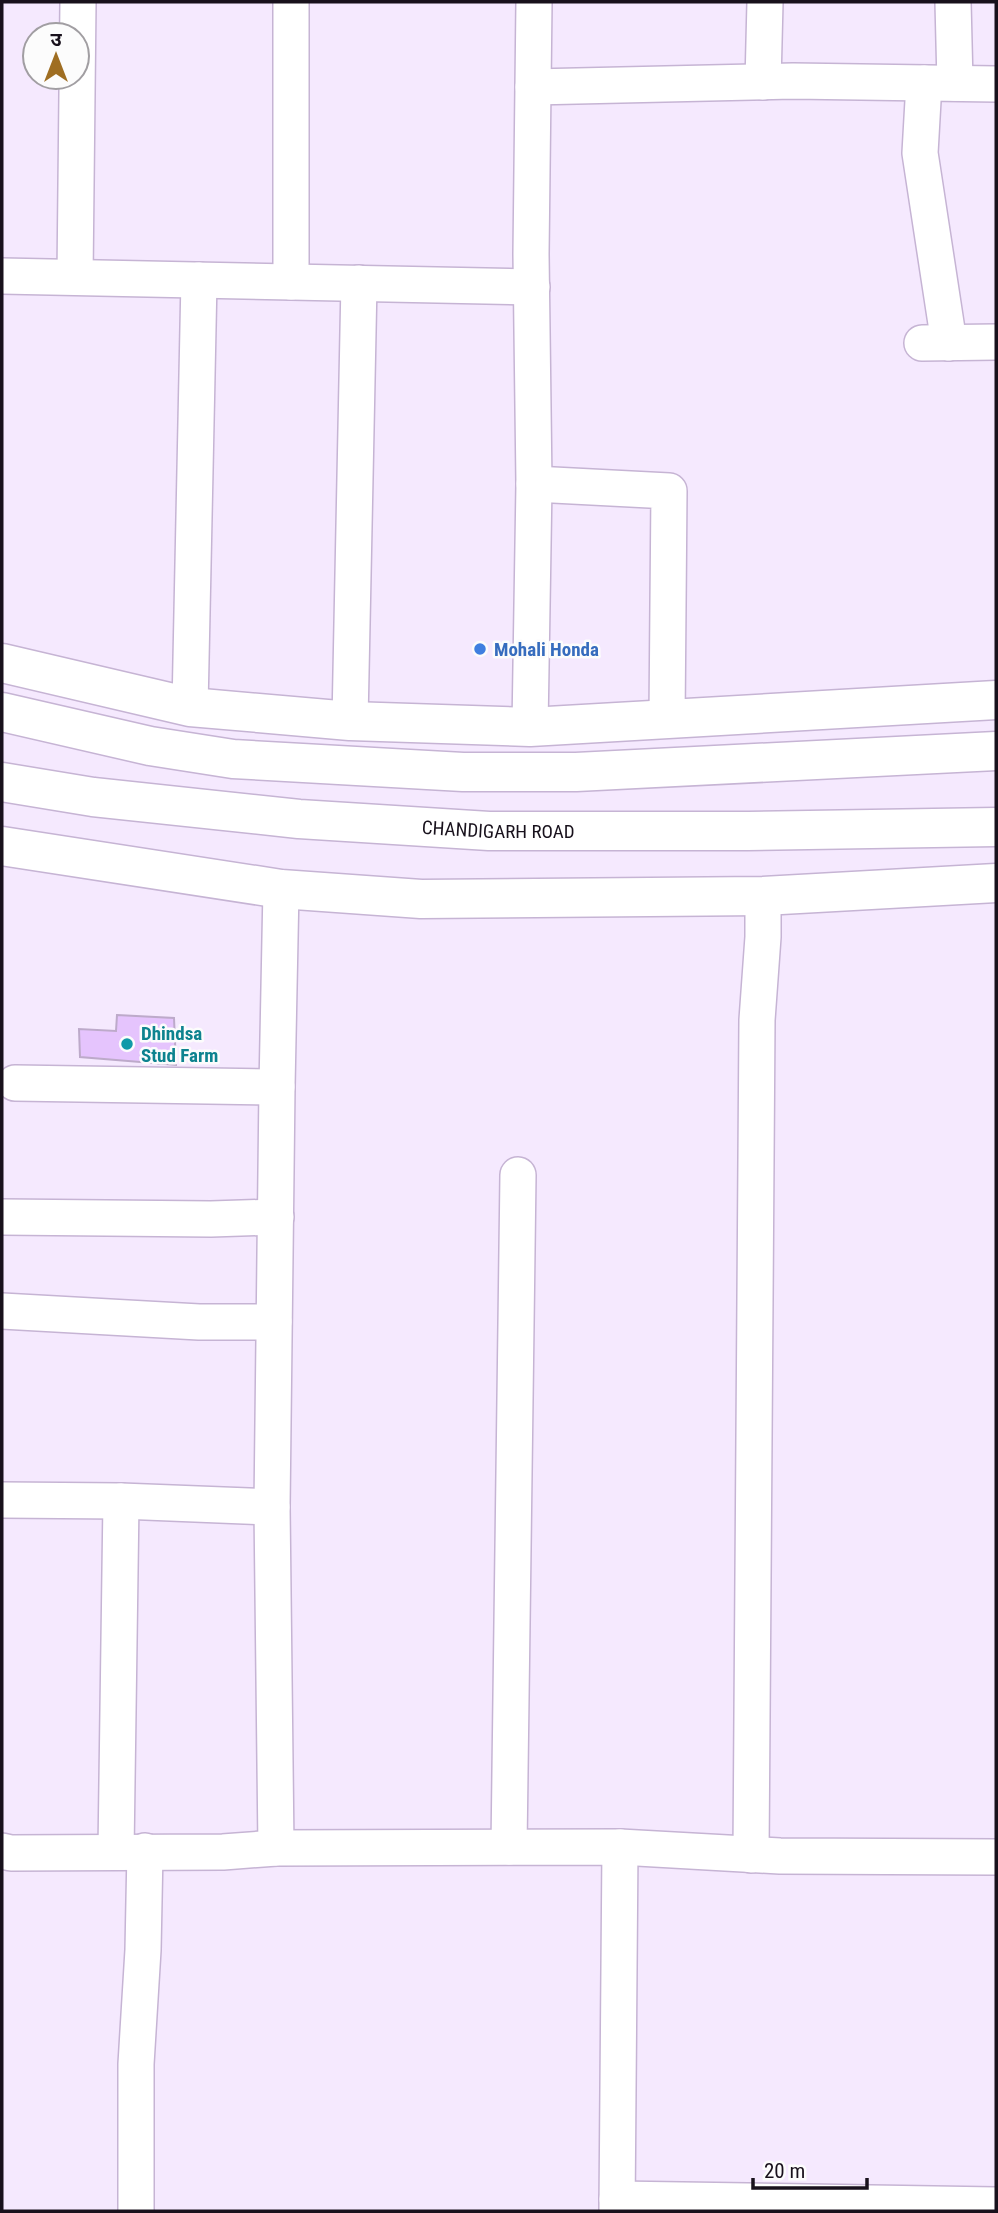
<svg xmlns="http://www.w3.org/2000/svg" width="998" height="2213" font-family="'Roboto Condensed','Noto Sans Devanagari',sans-serif">
<rect width="100%" height="100%" fill="#f5e9fe"/>
<polygon fill="#e5c4fd" stroke="#bdaaca" stroke-width="2" points="117,1015 174,1018 176,1065 80,1057 79,1029 116,1031"/>
<g fill="none" stroke-linecap="round" stroke-linejoin="round">
<defs>
<g id="minor">
<polyline points="953,2 955,83"/>
<polyline points="763,82 765,2"/>
<polyline points="924,83 920,153 949,343"/>
<polyline points="533,87 793,81 996,84"/>
<polyline points="2,276 532,287"/>
<polyline points="75,277 78,2"/>
<polyline points="291,282 291,2"/>
<polyline points="922,343 996,342"/>
<polyline points="534,484 669,491 667,719"/>
<polyline points="190,707 199,280"/>
<polyline points="350,721 359,283"/>
<polyline points="530,727 534,484 531,254 534,2"/>
<polyline points="15,1083 277,1087"/>
<polyline points="2,1217 211,1219 276,1217"/>
<polyline points="2,1311 199,1322 274,1322"/>
<polyline points="2,1500 121,1501 272,1507"/>
<polyline points="509,1847 518,1175"/>
<polyline points="276,1848 272,1507 277,1087 281,889"/>
<polyline points="2,1851 11,1853 223,1852 276,1848 620,1847 780,1856 996,1857"/>
<polyline points="116,1851 121,1501"/>
<polyline points="751,1855 757,1020 763,937 763,896"/>
<polyline points="617,2199 996,2205"/>
<polyline points="136,2211 136,2064 143,1950 145,1851"/>
<polyline points="617,2211 620,1847"/>
</g>
<g id="secondary">
<polyline points="2,663 190,707 350,721 530,727 996,700"/>
<polyline points="2,846 281,889 421,899 763,896 996,883"/>
</g>
<g id="trunk">
<polyline points="2,712 150,746 233,759 463,772 576,772 996,751"/>
<path id="s1" d="M2 782 93 797 299 819 489 831H748L996 827"/>
</g>
</defs>
<use href="#minor" stroke="#c6b4d4" stroke-width="38"/>
<use href="#secondary" stroke="#c6b4d4" stroke-width="41"/>
<use href="#trunk" stroke="#c6b4d4" stroke-width="41"/>
<use href="#minor" stroke="#fff" stroke-width="35"/>
<use href="#secondary" stroke="#fff" stroke-width="38"/>
<use href="#trunk" stroke="#fff" stroke-width="38"/>
</g>
<circle fill="#3f7fe0" stroke="#fcfcfc" stroke-width="2.5" cx="480" cy="649" r="7"/>
<circle fill="#0f9aa8" stroke="#fcfcfc" stroke-width="2.5" cx="127" cy="1044" r="7"/>
<g text-anchor="middle" stroke-width="5" stroke-linejoin="round" paint-order="stroke">
<g font-size="19" font-weight="bold" fill="#366cbe" stroke="#fcfcfc" text-anchor="start">
<text x="494" y="656">Mohali Honda</text>
</g>
<g font-size="19" fill="#18111c" stroke="#fcfcfc">
<text dy="7" stroke="none"><textPath href="#s1" startOffset="499">CHANDIGARH ROAD</textPath></text>
</g>
<g font-size="19" font-weight="bold" fill="#0d838f" stroke="#fcfcfc" text-anchor="start">
<text x="141" y="1040">Dhindsa<tspan x="141" dy="22">Stud Farm</tspan></text>
</g>
</g>
<rect width="998" height="2213" fill="none" stroke="#18111c" stroke-width="7"/>
<g transform="translate(56 56)"><circle r="33" fill="#fcfcfc" stroke="#a19ea2" stroke-width="2"/>
<path d="M0-5L12 26L0 18L-12 26Z" fill="#9f6e22"/>
<text y="-10" font-size="19" font-weight="bold" text-anchor="middle" fill="#18111c">उ</text>
</g>
<path d="M753 2178v10h114v-10" fill="none" stroke="#18111c" stroke-width="3.5"/>
<text x="764" y="2178" font-size="21" fill="#18111c" stroke="#fcfcfc" stroke-width="5" paint-order="stroke">20 m</text>
</svg>
